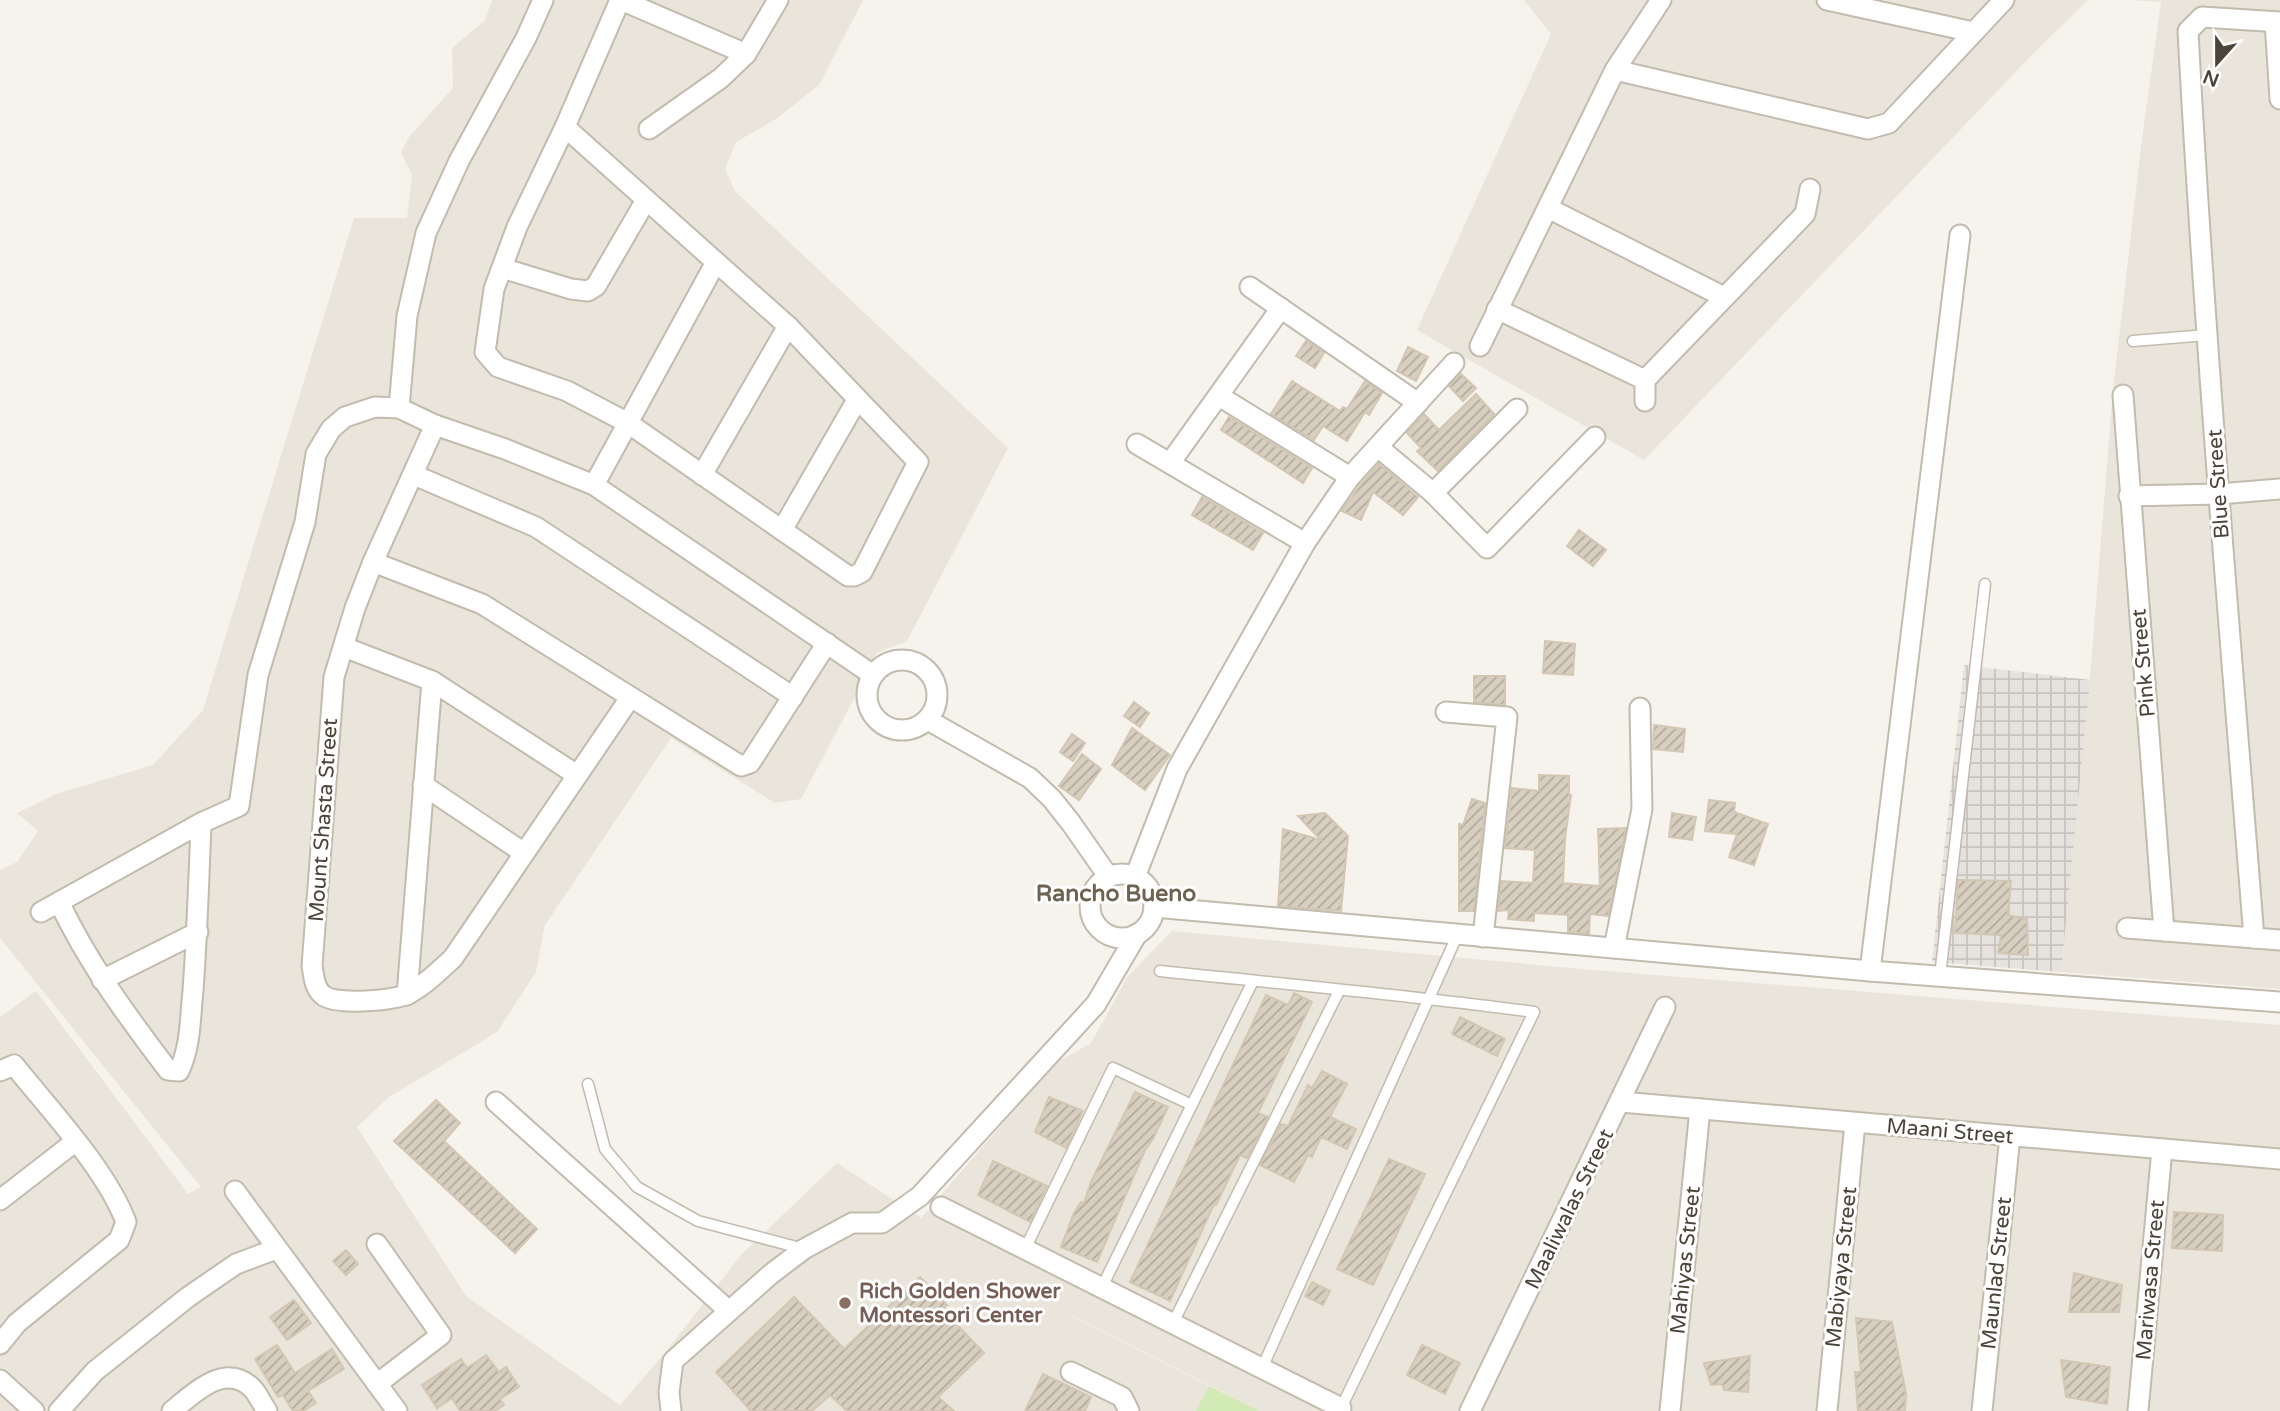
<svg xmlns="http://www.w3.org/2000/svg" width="2280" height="1411" font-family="'Varela Round',sans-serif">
<defs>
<pattern id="industrial-grid" width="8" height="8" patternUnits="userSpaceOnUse" patternTransform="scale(1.75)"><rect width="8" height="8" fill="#e6e2dd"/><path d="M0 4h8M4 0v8" fill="none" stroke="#c7c3be"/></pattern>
<pattern id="building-hatch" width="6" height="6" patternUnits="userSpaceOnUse" patternTransform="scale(1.75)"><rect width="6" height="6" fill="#d8cfc1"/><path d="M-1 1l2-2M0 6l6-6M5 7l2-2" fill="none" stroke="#b1aa9e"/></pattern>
</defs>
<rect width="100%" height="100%" fill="#f6f3ec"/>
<g fill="#eae5da" fill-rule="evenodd">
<path d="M492 0H863L819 85 776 119 736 142 725 169 735 191 1008 448 907 641 878 652 857 681 858 691 801 799 775 803 671 738 545 925 536 972 497 1032 389 1097 357 1127 466 1296 620 1405 664 1354 741 1255 837 1163 921 1218 1054 1064 1091 1043 1128 976 1172 931 1592 970 2280 1025V1411H0V1017L36 991 188 1194 201 1187 0 938V870L17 862 38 831 17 813 56 794 153 765 203 710 354 218H407L412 175 401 152 409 137 453 88 452 48 485 20ZM1068 1314H1069L1250 1406 1209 1386Z"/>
<polygon points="1524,0 2088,0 2029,58 1644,460 1417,330 1551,34"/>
<polygon points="2131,0 2280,0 2280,989 2061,972 2090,677 2113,390 2142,139 2161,2"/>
</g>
<polygon fill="url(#industrial-grid)" points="1964,665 2090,680 2061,972 1932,962"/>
<polygon fill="#d2eab5" points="1209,1386 1259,1411 1196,1411"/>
<g fill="url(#building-hatch)" stroke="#d3c7b4" stroke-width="2">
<polygon points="1306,341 1324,353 1315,368 1296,356"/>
<polygon points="1408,347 1428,357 1416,381 1397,371"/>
<polygon points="1461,374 1476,388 1463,401 1449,386"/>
<polygon points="1292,381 1340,411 1343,407 1347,409 1365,381 1382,393 1369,415 1365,412 1347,441 1323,426 1314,440 1271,414"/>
<polygon points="1476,394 1494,414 1438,471 1417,451 1421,448 1407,433 1424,414 1439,430"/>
<polygon points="1229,417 1312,468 1303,483 1221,430"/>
<polygon points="1379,464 1418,497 1403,515 1373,492 1361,520 1342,511 1360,485"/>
<polygon points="1202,497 1263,533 1253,550 1192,515"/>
<polygon points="1579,530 1606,550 1593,566 1567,546"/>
<polygon points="1545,641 1575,644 1573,675 1543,673"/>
<polygon points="1474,676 1505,676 1505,705 1474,702"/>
<polygon points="1134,702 1149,713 1140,727 1124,716"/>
<polygon points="1654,725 1685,729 1683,752 1653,749"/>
<polygon points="1132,728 1170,755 1145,790 1112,765"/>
<polygon points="1072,734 1085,743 1073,761 1060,752"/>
<polygon points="1082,754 1101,769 1079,800 1059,786"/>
<polygon points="1539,775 1569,776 1569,795 1571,795 1565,839 1563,883 1600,886 1598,829 1626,828 1608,916 1590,914 1589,934 1568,932 1568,915 1534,913 1534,921 1508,919 1509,910 1498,911 1501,881 1533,883 1535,850 1505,848 1512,788 1539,791"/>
<polygon points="1472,799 1485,803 1474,911 1459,911 1459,824 1463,825"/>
<polygon points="1709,800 1735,803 1734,812 1768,824 1754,865 1729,857 1737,834 1705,831"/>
<polygon points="1325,813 1348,836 1341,911 1278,906 1283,829 1321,840 1298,816"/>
<polygon points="1672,813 1696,817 1692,840 1669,837"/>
<polygon points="1958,880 2011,881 2008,915 2027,919 2028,955 1998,953 2001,935 1955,933"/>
<polygon points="1294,993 1312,1002 1258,1113 1268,1117 1247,1158 1240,1155 1216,1205 1214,1204 1170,1301 1130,1282 1266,995 1288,1005"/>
<polygon points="1460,1017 1505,1039 1497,1056 1452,1034"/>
<polygon points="1322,1071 1347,1084 1330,1117 1356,1129 1347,1149 1321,1137 1312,1157 1308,1155 1294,1182 1260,1165 1281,1124 1288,1126 1308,1085 1312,1088"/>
<polygon points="1135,1092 1168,1107 1153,1139 1145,1150 1097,1262 1061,1247 1074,1213 1081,1202 1084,1203 1091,1182"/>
<polygon points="1049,1097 1083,1111 1066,1148 1035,1132"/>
<polygon points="436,1100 460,1123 444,1141 537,1229 515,1253 394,1141"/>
<polygon points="1389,1159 1425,1174 1373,1285 1337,1269"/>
<polygon points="993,1161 1047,1186 1030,1222 978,1195"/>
<polygon points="2174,1212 2223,1215 2222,1251 2172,1248"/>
<polygon points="346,1250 358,1264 346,1275 333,1261"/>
<polygon points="2074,1273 2122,1285 2119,1312 2069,1312"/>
<polygon points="920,1277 947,1305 943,1310 984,1353 938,1397 954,1411 847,1411 830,1395 812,1411 751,1411 716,1372 794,1297 844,1349"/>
<polygon points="1312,1282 1330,1291 1323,1305 1305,1296"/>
<polygon points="294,1300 311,1323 287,1340 270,1317"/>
<polygon points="1856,1318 1892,1322 1906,1394 1905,1411 1858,1411 1855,1372 1861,1372"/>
<polygon points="277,1345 295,1373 332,1349 344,1369 308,1391 316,1403 303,1411 293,1411 283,1395 278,1397 255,1359"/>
<polygon points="1422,1345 1460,1363 1445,1394 1407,1375"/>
<polygon points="486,1355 499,1372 506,1367 519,1387 500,1399 504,1405 495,1411 460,1411 452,1398 437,1408 422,1385 461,1359 467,1368"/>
<polygon points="1750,1356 1748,1392 1724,1390 1722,1384 1711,1385 1704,1363"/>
<polygon points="2061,1360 2110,1367 2107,1404 2066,1397"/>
<polygon points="1043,1374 1091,1397 1085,1411 1025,1411"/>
</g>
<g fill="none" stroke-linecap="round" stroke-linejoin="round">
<defs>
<g id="lane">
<polyline points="2133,341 2207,335"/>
<path d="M1160 971C1284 984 1410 995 1534 1012L1341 1408"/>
<polyline points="1940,976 1985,584"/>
<polyline points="588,1084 605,1149 637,1187 698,1221 804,1249"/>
<polyline points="1025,1249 1113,1068 1192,1105"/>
<polyline points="1102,1287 1253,981"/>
<polyline points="1173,1323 1339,991"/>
<polyline points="1262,1368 1457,936"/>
</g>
<g id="street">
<polyline points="543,0 526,38 459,161 426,233 407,316 399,408 435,425 505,449 594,485 873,675"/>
<polyline points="621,0 746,54 778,0"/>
<polyline points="1827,0 1973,32"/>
<polyline points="2275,22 2280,99"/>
<polyline points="1615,70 1868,129 1889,123 2004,0"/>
<polyline points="565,127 517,227 494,289 485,352 498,367 567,391 628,423 848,576 854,576 862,572 918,462 788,326 716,262"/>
<polyline points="649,129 721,78 746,54"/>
<polyline points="1548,208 1724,297"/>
<polyline points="502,268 571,289 588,291 596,286 646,200"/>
<polyline points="1250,287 1418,403"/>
<polyline points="1497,309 1645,380"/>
<polyline points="1480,346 1615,70 1661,0"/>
<polyline points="2123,395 2164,931"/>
<polyline points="1219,396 1350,477"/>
<polyline points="1645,401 1645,380 1805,214 1810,189"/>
<path d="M435 425 373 562 355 608 334 677 312 966C314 976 314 989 324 996 339 1005 394 1001 410 993 426 984 439 971 453 958L630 698"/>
<polyline points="1137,444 1305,543"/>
<polyline points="1378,447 1433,493 1487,548 1595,437"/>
<polyline points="1170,463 1281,308"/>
<polyline points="414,475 536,527 793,697"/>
<polyline points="702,475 788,326"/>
<polyline points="594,485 716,262 565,127 620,0"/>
<polyline points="1433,493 1517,409"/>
<polyline points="2129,496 2219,494 2280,489"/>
<polyline points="782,530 857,400"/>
<polyline points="373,562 482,604 741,766 750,763 827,643"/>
<polyline points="344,647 432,681 407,995"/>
<circle cx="902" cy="695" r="35"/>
<polyline points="432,681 577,775"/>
<polyline points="1446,712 1507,717 1483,937"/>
<polyline points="928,720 1030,778 1052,799 1071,823 1108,876"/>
<polyline points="423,785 524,853"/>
<circle cx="1122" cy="906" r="32"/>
<polyline points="1135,877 1177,769 1305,543 1350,477 1454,363"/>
<path d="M59 902C88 963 127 1016 168 1070L179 1071C191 1046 190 1018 193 991 197 935 199 879 201 823"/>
<polyline points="1154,907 1870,971 2280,1002"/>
<polyline points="41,912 201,823 239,806 258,675 305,522 316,454 331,429 345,417 375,407 399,408"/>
<polyline points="2127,928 2280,940"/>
<path d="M2254 938C2230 635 2204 333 2188 31L2202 17 2280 22"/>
<polyline points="1614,948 1642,809 1640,708"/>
<polyline points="1870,971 1960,235"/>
<polyline points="102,980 198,932"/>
<path d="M0 1071 14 1065C50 1110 106 1169 126 1222L119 1240 17 1323 0 1344"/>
<polyline points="496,1102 729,1311"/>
<polyline points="1621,1102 2280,1159"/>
<polyline points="235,1191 397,1411"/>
<polyline points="0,1200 76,1141"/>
<polyline points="941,1207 1341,1408"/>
<polyline points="377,1244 441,1335 377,1384"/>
<polyline points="1071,1372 1122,1397 1129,1411"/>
<polyline points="0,1380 34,1411"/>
<polyline points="59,1411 95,1371 188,1297 236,1264 276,1249"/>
<path d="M172 1411C193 1394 225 1361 252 1388 258 1394 262 1404 267 1411"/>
<polyline points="671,1411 669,1392 673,1361 771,1274 804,1249 852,1223 882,1223 920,1196 1096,1004 1137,934"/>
<polyline points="1470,1411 1665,1007"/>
<polyline points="1670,1411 1700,1109"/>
<polyline points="1827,1411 1855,1123"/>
<polyline points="1982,1411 2010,1136"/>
<polyline points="2138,1411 2162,1149"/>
</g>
</defs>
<use href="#lane" stroke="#c2bbae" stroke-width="13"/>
<use href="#street" stroke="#c2bbae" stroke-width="23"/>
<use href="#lane" stroke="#fff" stroke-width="10"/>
<use href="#street" stroke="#fff" stroke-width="19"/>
</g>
<circle fill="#8d6e63" stroke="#fff" stroke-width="2.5" cx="845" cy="1303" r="7"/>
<g text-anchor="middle" stroke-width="6" stroke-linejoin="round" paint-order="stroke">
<g font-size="21" fill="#4b4439" stroke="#fff">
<text transform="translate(2218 484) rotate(-94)" y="7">Blue Street</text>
<text transform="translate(2143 663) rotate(-95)" y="7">Pink Street</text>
<text transform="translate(323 820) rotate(-86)" y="7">Mount Shasta Street</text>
<text transform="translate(1950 1131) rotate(5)" y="7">Maani Street</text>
<text transform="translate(1569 1209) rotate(-64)" y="7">Maaliwalas Street</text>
<text transform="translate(1685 1260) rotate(-84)" y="7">Mahiyas Street</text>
<text transform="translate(1841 1267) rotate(-84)" y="7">Mabiyaya Street</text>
<text transform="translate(1996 1273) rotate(-84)" y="7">Maunlad Street</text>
<text transform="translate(2150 1280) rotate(-85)" y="7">Mariwasa Street</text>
</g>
<g font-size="21" font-weight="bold" fill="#785e54" stroke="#fff" text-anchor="start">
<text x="859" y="1298">Rich Golden Shower<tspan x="859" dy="24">Montessori Center</tspan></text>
</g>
<g font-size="23" font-weight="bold" fill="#6e6250" stroke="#fff">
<text x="1116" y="901">Rancho Bueno</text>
</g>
</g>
<g transform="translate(2217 63) rotate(201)" stroke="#ffffff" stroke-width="5" paint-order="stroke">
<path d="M0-5L12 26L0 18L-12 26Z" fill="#4b4439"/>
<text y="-10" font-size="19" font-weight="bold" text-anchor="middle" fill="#4b4439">N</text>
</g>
</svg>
